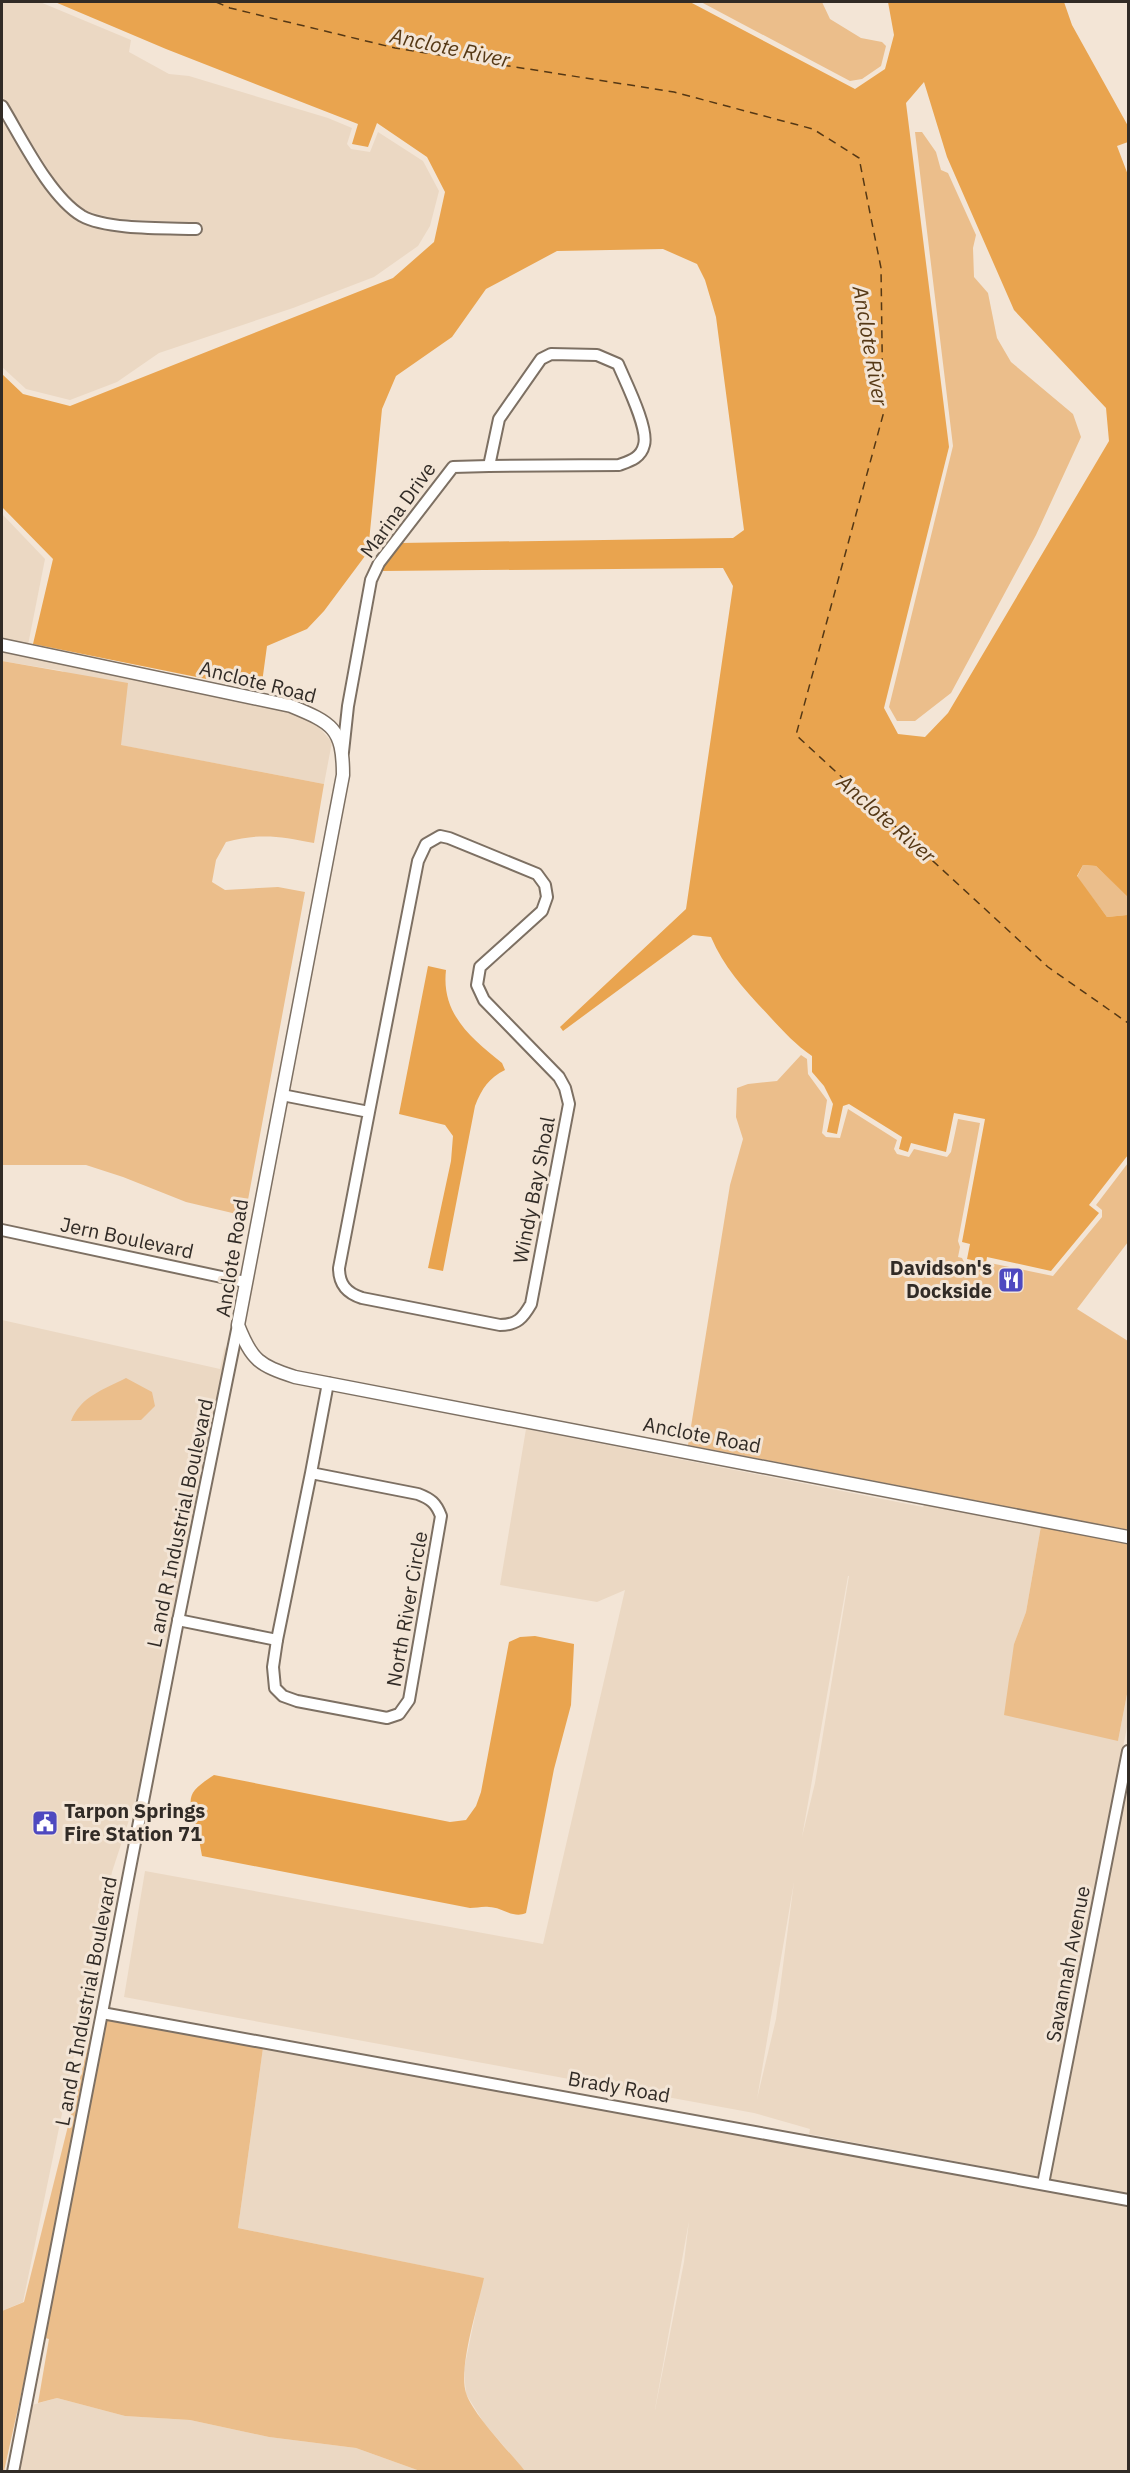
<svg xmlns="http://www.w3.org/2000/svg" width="1130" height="2473" font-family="'IBM Plex Sans',sans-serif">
<rect width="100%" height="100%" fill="#f3e5d6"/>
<g fill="#ebd8c3" fill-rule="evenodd">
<polygon points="2,2 40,2 131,40 129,52 169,74 189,76 328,118 352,128 347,144 351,149 370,152 378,132 423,161 439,191 430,226 418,246 374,277 293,308 159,353 117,382 70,400 26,389 2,367 2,117 55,201 80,222 115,232 201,235 202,223 116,219 86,211 63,193 2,96"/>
<polygon points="2,514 45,559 28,645 2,639"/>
<polygon points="2,652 290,712 315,723 332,742 324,784 120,745 63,671 2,661"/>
<polygon points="2,1320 220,1369 225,1346 227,1353 141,1783 112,1872 23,2302 2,2311"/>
<path d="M526 1429 923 1507 925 1504 1041 1526 1026 1612 1014 1644 1118 1741 1128 1689V1722L1039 2177 809 2134 810 2129 754 2113 124 1997 145 1871 543 1944 625 1590 597 1602 500 1585ZM849 1576 815 1783 802 1837 848 1576ZM794 1882 776 2019 757 2099Z"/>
<polygon points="1128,1780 1128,2193 1050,2179"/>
<path d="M263 2048 1128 2206V2471H525L484 2423 466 2394 464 2369 483 2278 238 2228ZM689 2221 684 2262 655 2410V2409Z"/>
<polygon points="57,2398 125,2416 190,2420 269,2437 356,2448 420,2471 19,2472 32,2405"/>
</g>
<g fill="#ebbe8b">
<polygon points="701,2 822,2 830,19 861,38 882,42 886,46 881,66 862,79 850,81"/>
<polygon points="915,132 922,132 936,152 941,170 948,173 976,235 973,248 974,277 988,293 997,338 1011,362 1073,414 1081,437 1036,535 951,693 915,721 897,721 889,707 953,446"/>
<path d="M2 661 128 683 121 745 324 784 314 843C279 836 260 833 226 842L216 860 212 882 225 890 278 887 305 892 245 1216 186 1202 123 1177 86 1165H2Z"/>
<polygon points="1083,865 1096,866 1128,896 1127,915 1107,917 1077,877"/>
<polygon points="801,1055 807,1059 808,1074 827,1100 822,1133 826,1137 840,1138 848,1109 897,1140 894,1149 897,1154 909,1157 914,1149 947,1157 951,1152 958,1119 980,1123 958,1241 960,1247 958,1257 962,1258 965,1264 986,1268 990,1263 1053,1276 1102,1217 1102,1210 1096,1205 1128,1163 1128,1242 1077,1309 1128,1341 1128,1530 688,1445 730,1185 743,1139 736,1117 737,1088 748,1084 777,1081"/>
<path d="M126 1378 152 1392 155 1406 141 1420 71 1421C81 1396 103 1390 126 1378Z"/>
<polygon points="1041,1526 1128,1543 1128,1689 1118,1741 1004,1715 1014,1644 1026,1612"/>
<polygon points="96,2014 34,2336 4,2471 2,2471 2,2311 24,2302"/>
<path d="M106 2020 263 2048 238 2228 484 2278C478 2306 458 2368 466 2393 473 2415 510 2452 525 2471H420L356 2448 269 2437 190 2420 125 2416 57 2398 38 2403 49 2339 45 2338Z"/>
</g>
<g fill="#e9a44f" fill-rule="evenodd">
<path d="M55 2H690L855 89 885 69 894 35 888 2H1064L1072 25 1128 126V142L1117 146 1128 175V897L1096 866 1083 865 1077 876 1107 917 1127 915 1128 913V1155L1089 1205 1099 1213 1051 1271 987 1257 986 1263 967 1259 970 1244 962 1242 985 1119 954 1113 946 1152 911 1143 908 1152 899 1149 902 1137 849 1104 843 1106 837 1134 827 1132 833 1104 824 1086 812 1072V1056C796 1045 784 1032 771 1018 747 992 725 970 711 937L693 935 563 1031 560 1027 686 909 733 586 723 568 381 571 400 543 733 538 744 530 716 317 705 280 697 264 663 249 557 251 486 289 452 337 396 376 382 409 368 552 324 611 307 629 267 646 261 690 33 644 53 559 2 507V374L23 394 70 406 393 278 434 242 445 192 427 157 377 123 368 147 352 144 358 124 166 49ZM924 82 947 157 1014 310 1106 408 1109 441 948 713 925 737 898 734 884 708 949 447 906 103Z"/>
<path d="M428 966 446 970C441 1014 471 1038 502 1063L505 1070C489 1078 482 1088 475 1106L443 1271 428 1268 451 1161 453 1136 445 1125 399 1114Z"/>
<path d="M535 1636 574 1644 571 1705 554 1769 526 1913C513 1919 502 1907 489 1907 483 1906 476 1908 470 1908L202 1856C200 1846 199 1836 196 1827 187 1796 187 1793 214 1775L450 1822 466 1820 476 1806 481 1792 509 1642 520 1637Z"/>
</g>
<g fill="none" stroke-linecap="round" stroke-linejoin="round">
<polyline stroke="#553815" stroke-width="1.5" stroke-dasharray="8 6" stroke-linecap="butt" points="216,2 230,8 395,48 674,92 813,129 859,158 881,268 883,415 796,735 1048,967 1128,1023"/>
<defs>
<g id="minor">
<path d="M2 106C22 139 50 197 82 216 107 230 167 228 196 229"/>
<path d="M551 354 597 355 618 364C625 381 649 428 644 445 641 458 630 461 619 465L489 466 499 419 541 359Z"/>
<polyline points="343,752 348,706 371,580 379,563 453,467 489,466"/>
<path d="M282 1095 369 1112 339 1268C339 1284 346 1293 362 1298L500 1325C517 1325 523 1318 531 1304L569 1104 565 1088 559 1077 484 1000 477 985 480 967 542 911 547 897 545 885 537 874 449 838 440 836 426 844 418 861 369 1112"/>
<polyline points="2,1230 245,1282"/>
<path d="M311 1473 277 1640 273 1667 275 1688 283 1696 297 1701 387 1718 399 1714 409 1700 441 1516C436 1503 431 1499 418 1494L311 1473 328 1383"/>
<polyline points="178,1620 277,1640"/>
<polyline points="102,2013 1128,2200"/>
<polyline points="1043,2184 1128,1751"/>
<polyline points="13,2472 176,1631 238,1325"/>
</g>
<path id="tertiary" d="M2 645 291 706C332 723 343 728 343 775L238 1325C252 1361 259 1365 295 1377L1128 1537"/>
</defs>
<use href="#minor" stroke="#7d7063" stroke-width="14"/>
<use href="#tertiary" stroke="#7d7063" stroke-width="15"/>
<use href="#minor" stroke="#fff" stroke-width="10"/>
<use href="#tertiary" stroke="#fff" stroke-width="12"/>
</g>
<defs>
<symbol id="restaurant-square" viewBox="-11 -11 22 22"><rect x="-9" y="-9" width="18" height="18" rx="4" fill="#4e49c0" stroke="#f3e5d6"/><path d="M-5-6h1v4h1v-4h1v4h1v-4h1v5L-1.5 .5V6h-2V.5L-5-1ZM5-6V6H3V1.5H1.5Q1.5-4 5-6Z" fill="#fff"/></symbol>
<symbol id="civic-square" viewBox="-11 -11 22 22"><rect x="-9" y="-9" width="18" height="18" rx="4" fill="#4e49c0" stroke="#f3e5d6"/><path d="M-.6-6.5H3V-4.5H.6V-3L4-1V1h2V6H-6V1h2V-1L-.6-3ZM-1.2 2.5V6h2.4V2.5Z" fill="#fff"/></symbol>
</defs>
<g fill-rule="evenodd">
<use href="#restaurant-square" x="996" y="1265" width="30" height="30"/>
<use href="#civic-square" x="30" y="1808" width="30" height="30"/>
</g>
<g text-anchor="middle" stroke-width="6" stroke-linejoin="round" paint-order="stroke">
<g font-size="20" fill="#312b26" stroke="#f3e5d6">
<text transform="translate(398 510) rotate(-54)" y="7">Marina Drive</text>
<text transform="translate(258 682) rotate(14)" y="7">Anclote Road</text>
<text transform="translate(534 1190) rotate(-79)" y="7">Windy Bay Shoal</text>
<text transform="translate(127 1238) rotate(12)" y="7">Jern Boulevard</text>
<text transform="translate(232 1258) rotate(-81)" y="7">Anclote Road</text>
<text transform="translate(702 1435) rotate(11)" y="7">Anclote Road</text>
<text transform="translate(180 1523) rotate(-78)" y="7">L and R Industrial Boulevard</text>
<text transform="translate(407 1609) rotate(-80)" y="7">North River Circle</text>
<text transform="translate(1068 1964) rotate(-79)" y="7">Savannah Avenue</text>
<text transform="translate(86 2001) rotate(-79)" y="7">L and R Industrial Boulevard</text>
<text transform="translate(619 2087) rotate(10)" y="7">Brady Road</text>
</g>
<g font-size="20" font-weight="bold" fill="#312b26" stroke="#f3e5d6" text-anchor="end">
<text x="992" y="1275">Davidson's<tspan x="992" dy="23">Dockside</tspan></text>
<text x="64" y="1818" text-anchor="start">Tarpon Springs<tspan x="64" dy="23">Fire Station 71</tspan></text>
</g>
<g font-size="21" font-style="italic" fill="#553815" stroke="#f3e5d6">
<text transform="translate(450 48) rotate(12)" y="7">Anclote River</text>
<text transform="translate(870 346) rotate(80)" y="7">Anclote River</text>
<text transform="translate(886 819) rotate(41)" y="7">Anclote River</text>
</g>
</g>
<rect width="1130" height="2473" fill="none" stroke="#312b26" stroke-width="6"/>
</svg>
